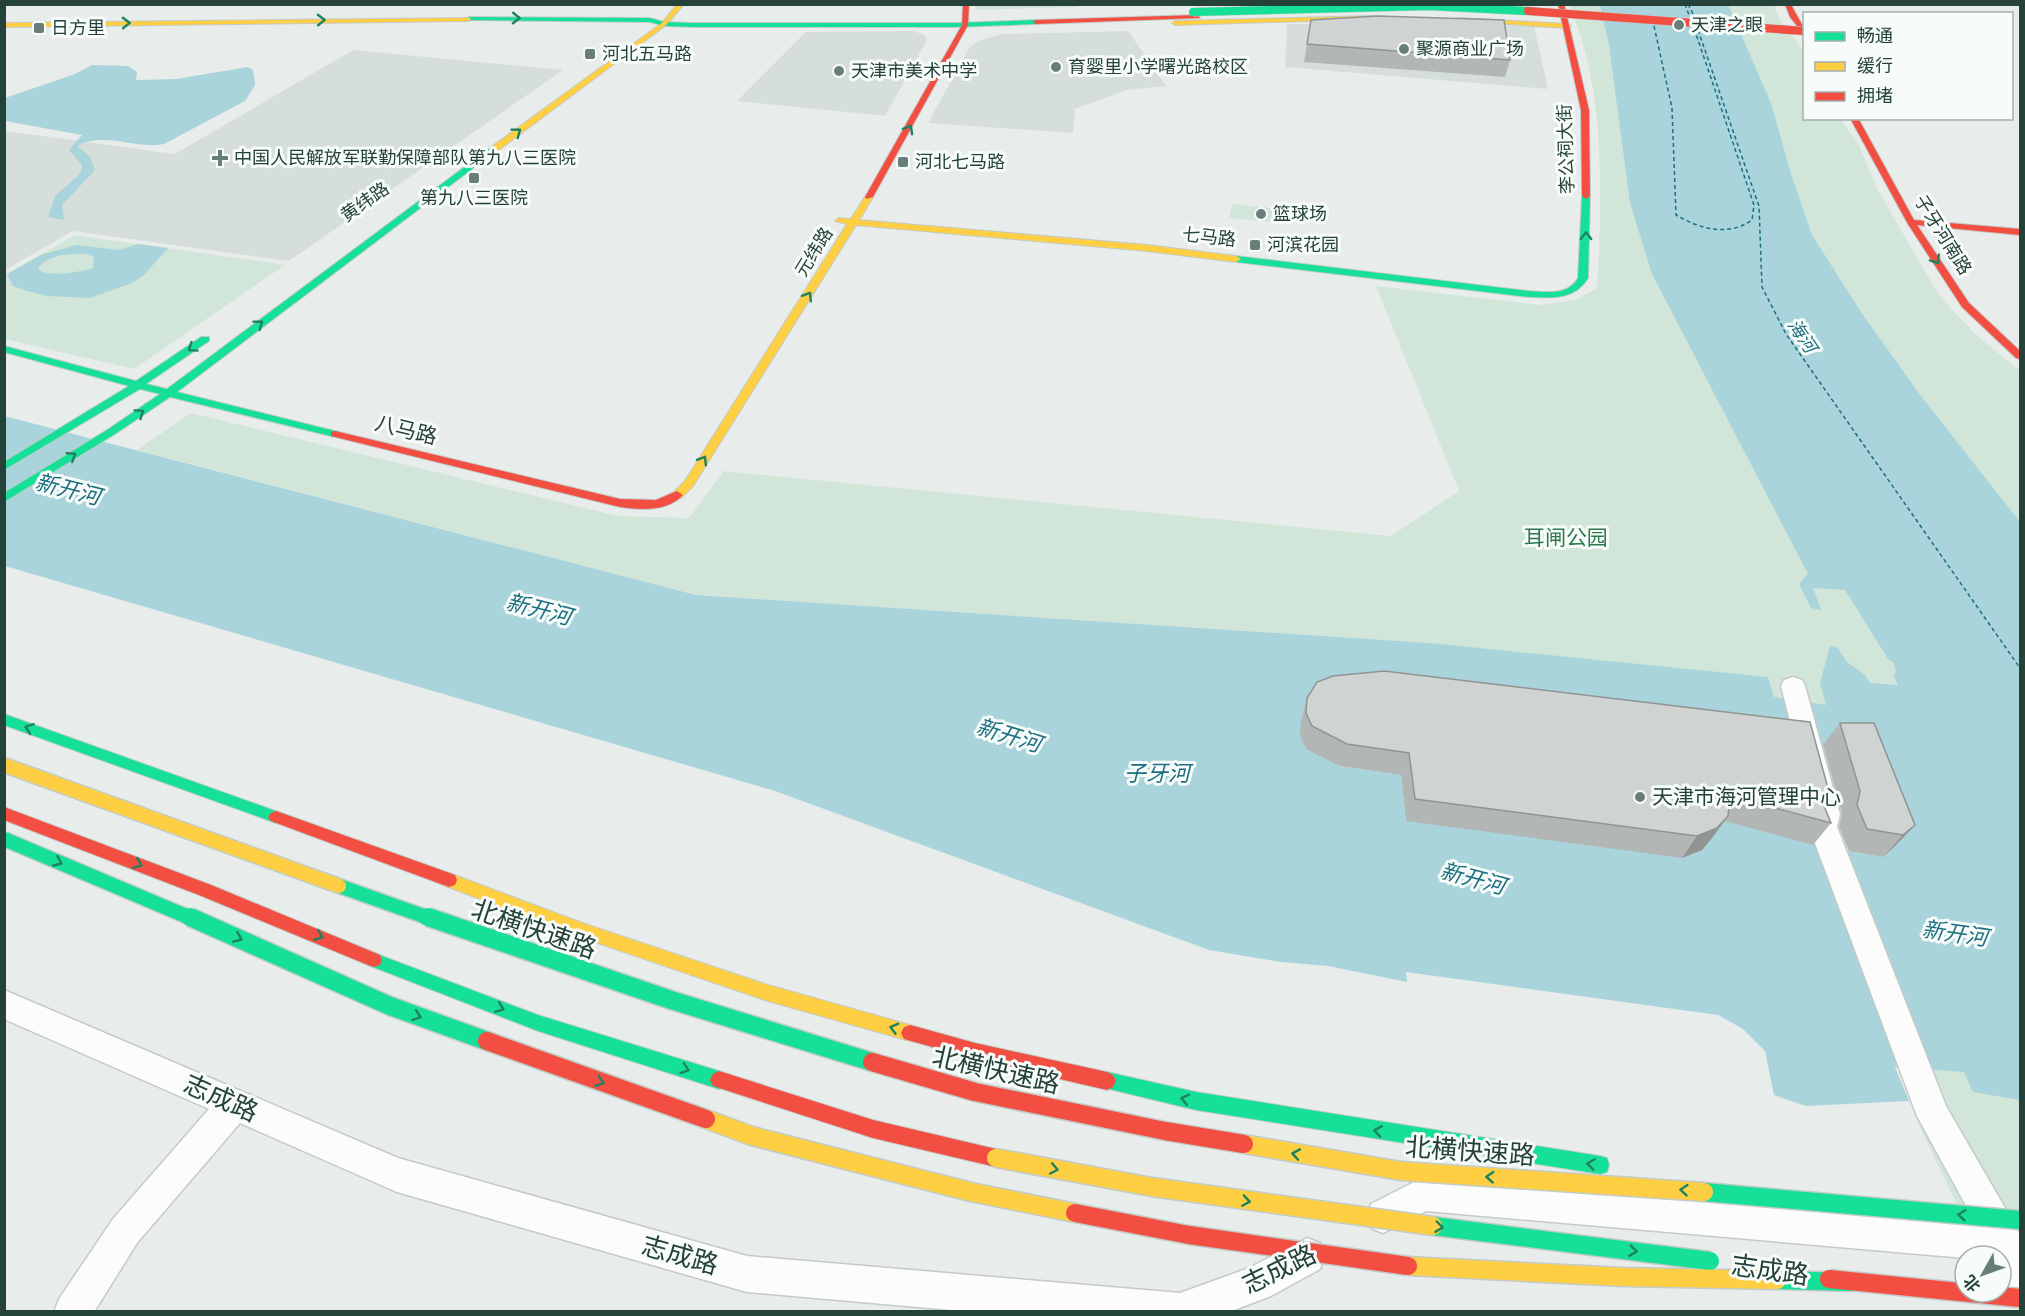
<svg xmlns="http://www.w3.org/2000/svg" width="2025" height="1316" font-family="Montserrat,'Noto Sans SC',sans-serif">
<rect width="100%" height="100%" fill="#e8edeb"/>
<g fill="#d6dedb">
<polygon points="1287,24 1534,26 1548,89 1285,67"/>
<polygon points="913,31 925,35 927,40 885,116 737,101 806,32"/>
<polygon points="1128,31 1166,86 1127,90 1075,109 1073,133 928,123 970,47 978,41 1001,34"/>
<polygon points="353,50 563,70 289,261 73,231 5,270 5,131 175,154"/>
</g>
<g fill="#d1e6d8">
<polygon points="1074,5 1076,7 975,10 975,5"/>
<path d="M1569 5H1775C1777 25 1796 36 1804 52 1808 61 1804 106 1804 118L1840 119 1859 145 1877 189 1939 295 1975 334 2020 371V1311L2001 1292V1256H1981L1919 1125 1816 846 1682 858 1640 852 1622 795 1430 643 696 595 137 450 191 413 618 516 689 518 724 471 1391 536 1459 491 1376 286 1541 305 1575 300 1596 289C1600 265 1599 240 1600 216 1601 145 1598 71 1569 5Z"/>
<polygon points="1232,204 1293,210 1291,224 1229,218"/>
<polygon points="75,235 285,265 134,369 5,339 5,275"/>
</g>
<g fill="#a9d4db" fill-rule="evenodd">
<path d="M1600 5H1728L1771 103 1791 174 1812 235 1861 312 1921 396 2020 522V1100L1973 1092 1964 1072 1895 1067 1909 1101 1806 1106 1774 1095 1765 1051 1743 1029 1718 1015 1406 972 1407 982 1328 966 1281 962 1209 950 775 791 5 566 4 416 696 595 1430 643 1768 677 1774 697 1826 705 1820 683 1830 646 1837 647 1847 662 1865 675 1870 683 1898 685 1894 676 1896 671 1893 662 1888 659 1845 590 1813 588 1821 610 1811 608 1799 584 1808 574 1652 274 1630 203 1609 45ZM1803 745H1856L1895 846 1883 857 1816 845 1715 818 1406 821 1401 775 1340 766Z"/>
<path d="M92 65 128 66 137 72 136 80 176 79 248 67 253 70 255 85 245 101 164 144C135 150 105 131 77 146L90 157 95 170 62 205 64 220 48 217 55 196 79 175 82 169V165L69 150 82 135 5 121V98L75 74Z"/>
<path d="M139 244 168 248 144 275 132 283 90 298 47 296 24 290 13 286 7 274 41 255 69 247 77 245 118 250ZM87 254 94 257 93 268C80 272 48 278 38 269 48 253 70 254 87 254Z"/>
</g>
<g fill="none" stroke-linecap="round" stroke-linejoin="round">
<g stroke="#1c6f80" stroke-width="1.5" stroke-dasharray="4 3" stroke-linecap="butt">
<polyline points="1685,4 1689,15"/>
<polyline points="1688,4 1693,14"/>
<path d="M1654 26 1672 108 1676 215C1700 229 1728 237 1752 220L1754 205 1695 31"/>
<polyline points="1698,30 1759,206 1762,287 1786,334 2020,668"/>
</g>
<defs>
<g id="street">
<polygon points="1793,677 1802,680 1805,686 1840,814 1837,827 1946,1106 2020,1234 2020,1291 2007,1286 2001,1271 2001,1256 1965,1256 1965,1258 1426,1211 1383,1233 1371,1228 1366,1216 1371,1204 1424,1177 1976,1224 1917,1116 1809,827 1814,814 1781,686 1784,680"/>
<polygon points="4,990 398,1158 747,1256 1180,1293 1249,1268 1307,1238 1320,1243 1325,1256 1320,1269 1271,1296 1229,1312 974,1312 747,1292 397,1192 240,1123 137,1243 94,1312 54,1312 59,1299 113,1219 209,1109 4,1019"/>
</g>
<g id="fast">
<polygon points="469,17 650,18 664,22 694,23 954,23 1036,20 1039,22 1036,24 954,27 694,27 664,26 650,22 467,20"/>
<polygon points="490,148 497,150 177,392 339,432 339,436 335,437 170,397 115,434 4,502 4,493 107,430 160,394 140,389 4,470 4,462 129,386 4,352 4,346 136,381 201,337 209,337 209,341 146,384 167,389"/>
<path d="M1586 193 1590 196 1588 278C1575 300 1552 298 1529 297L1236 262 1231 259 1236 256 1529 291C1547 292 1568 296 1578 278L1582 196Z"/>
<polygon points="4,714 281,813 284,817 281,821 276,823 4,725"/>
<polygon points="374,953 538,1015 719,1071 725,1074 728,1080 725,1086 719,1089 538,1031 368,965 366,960 368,955"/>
<polygon points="1107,1072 1196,1092 1600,1156 1607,1158 1609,1165 1607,1172 1600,1174 1196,1110 1101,1087 1098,1081 1101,1075"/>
</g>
<g id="slow">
<polygon points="677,4 684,4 666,25 496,152 490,152 490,148 662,23"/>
<polygon points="1375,16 1377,19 1175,25 1172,23 1175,21"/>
<polygon points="471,18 469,21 4,27 4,23"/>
<polygon points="1458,18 1568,24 1571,26 1568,28 1460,21"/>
<polygon points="869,194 873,197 859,220 1147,245 1236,256 1241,259 1236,262 1147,251 856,225 693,486 681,498 673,498 671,495 685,481 847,224 835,221 839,218 851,219 866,195"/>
<polygon points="449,873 585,924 768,985 910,1025 916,1027 919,1033 916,1039 910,1041 768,1001 583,938 443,885 441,880 443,875"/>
</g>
<g id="jam">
<polygon points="963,4 969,4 968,25 873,197 866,199 865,197 962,25"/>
<polygon points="1558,4 1564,4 1589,110 1590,196 1586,199 1582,196 1581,110"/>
<path d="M1785 4H1791C1795 14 1804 24 1804 33L1802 32 1790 17Z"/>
<polygon points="1198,15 1200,18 1036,24 1033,22 1036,20"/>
<polygon points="1850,118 1858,118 1914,220 2020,229 2020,235 1917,225 1969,303 2020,351 2020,359 2016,358 1962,307 1908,224"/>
<path d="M335 431 620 499 656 500 677 491 683 495C667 512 641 510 620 507L331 436V432Z"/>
<polygon points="4,807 211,885 380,955 382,960 380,965 374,967 368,965 199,895 4,820"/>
<polygon points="276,811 455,875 457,880 455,885 449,887 271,821 268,817 271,813"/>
<polygon points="910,1025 975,1043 1107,1072 1113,1075 1116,1081 1113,1087 1107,1090 975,1059 904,1039 901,1033 904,1027"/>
<polygon points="719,1071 873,1120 996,1149 1003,1151 1005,1158 1003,1165 996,1167 873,1138 713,1086 710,1080 713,1074"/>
</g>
</defs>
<use href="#street" stroke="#c5cac8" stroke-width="3"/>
<use href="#fast" stroke="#c3cbc8" stroke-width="2"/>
<use href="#slow" stroke="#c3cbc8" stroke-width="2"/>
<use href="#jam" stroke="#c3cbc8" stroke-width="2"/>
<use href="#street" fill="#fcfcfc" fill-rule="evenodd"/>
<use href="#fast" fill="#16e098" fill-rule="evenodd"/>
<use href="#slow" fill="#ffcf43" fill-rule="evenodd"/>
<use href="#jam" fill="#f24e42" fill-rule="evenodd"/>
<defs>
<polyline id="fast-bridge-far2" points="1193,12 1429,6 1528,11"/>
<g id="fast-bridge-far1">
<polyline points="4,839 193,919"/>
<polyline points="339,886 432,919"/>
</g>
<g id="fast-bridge">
<polyline points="190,917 390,1006 487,1041"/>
<polyline points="428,917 671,1000 872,1062"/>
<polyline points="1704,1192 2020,1220"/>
<polyline points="1433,1226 1710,1261"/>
<polyline points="1777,1280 1852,1282"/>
</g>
<polyline id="slow-bridge-far1" points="4,765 339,886"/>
<g id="slow-bridge">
<polyline points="706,1119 752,1136 971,1192 1075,1213"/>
<polyline points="1244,1144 1401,1171 1704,1192"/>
<polyline points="996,1158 1152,1187 1433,1226"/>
<polyline points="1408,1266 1624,1277 1777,1280"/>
</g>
<polyline id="jam-bridge-far1" points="1528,11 1804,31"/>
<g id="jam-bridge">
<polyline points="487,1041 706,1119"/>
<polyline points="872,1062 975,1092 1165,1131 1244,1144"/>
<polyline points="1075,1213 1189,1235 1408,1266"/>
<polyline points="1829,1279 2020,1298"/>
</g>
</defs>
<use href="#fast-bridge-far2" stroke="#c3cbc8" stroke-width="9" stroke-linecap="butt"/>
<use href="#fast-bridge-far1" stroke="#c3cbc8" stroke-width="17" stroke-linecap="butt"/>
<use href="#fast-bridge" stroke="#c3cbc8" stroke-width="21" stroke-linecap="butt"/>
<use href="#slow-bridge-far1" stroke="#c3cbc8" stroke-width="17" stroke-linecap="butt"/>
<use href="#slow-bridge" stroke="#c3cbc8" stroke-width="21" stroke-linecap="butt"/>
<use href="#jam-bridge-far1" stroke="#c3cbc8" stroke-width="9" stroke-linecap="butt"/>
<use href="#jam-bridge" stroke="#c3cbc8" stroke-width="21" stroke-linecap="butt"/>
<use href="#fast-bridge-far2" stroke="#16e098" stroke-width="8"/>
<use href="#fast-bridge-far1" stroke="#16e098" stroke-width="14"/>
<use href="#fast-bridge" stroke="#16e098" stroke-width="18"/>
<use href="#slow-bridge-far1" stroke="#ffcf43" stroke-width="14"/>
<use href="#slow-bridge" stroke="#ffcf43" stroke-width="18"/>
<use href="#jam-bridge-far1" stroke="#f24e42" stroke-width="8"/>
<use href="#jam-bridge" stroke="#f24e42" stroke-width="18"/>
</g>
<g fill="#b2b6b5">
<polygon points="1311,20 1510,60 1505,77 1304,62"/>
<polygon points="1307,698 1824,806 1831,823 1813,845 1725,821 1712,838 1702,850 1682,858 1406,821 1401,775 1340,766 1306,749 1300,735 1301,721"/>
<polygon points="1840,723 1915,825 1895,846 1883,857 1849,851 1839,827 1842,813 1823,745"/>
</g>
<g fill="#919493">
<polygon points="1728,816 1712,838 1702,850 1682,858 1697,836"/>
<polygon points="1915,825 1895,846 1883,857 1903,835"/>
</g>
<g fill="#cfd4d2" stroke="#919493" stroke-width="1.5">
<polygon points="1378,16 1504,20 1510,60 1307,44 1311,20"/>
<polygon points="1384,671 1810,722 1829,792 1824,806 1831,823 1730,796 1728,816 1717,828 1697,836 1415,799 1409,753 1347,744 1312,726 1306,713 1307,698 1317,682 1333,676"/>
<polygon points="1840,723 1874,723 1915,825 1903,835 1867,829 1857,805 1860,791"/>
</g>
<defs><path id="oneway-chevron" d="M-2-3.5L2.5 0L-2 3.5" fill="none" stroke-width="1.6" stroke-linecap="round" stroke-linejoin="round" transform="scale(1.5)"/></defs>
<g stroke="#1e8160">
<use href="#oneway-chevron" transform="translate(516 18) rotate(1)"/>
<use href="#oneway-chevron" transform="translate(321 20) rotate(-1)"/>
<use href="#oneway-chevron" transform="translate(126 23) rotate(-1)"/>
<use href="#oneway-chevron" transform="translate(909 129) rotate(-60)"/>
<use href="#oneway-chevron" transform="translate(517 132) rotate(-37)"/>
<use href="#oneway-chevron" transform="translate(1586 236) rotate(-89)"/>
<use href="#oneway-chevron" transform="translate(1936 260) rotate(57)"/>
<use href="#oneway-chevron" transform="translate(808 296) rotate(-58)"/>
<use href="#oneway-chevron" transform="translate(259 324) rotate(-37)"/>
<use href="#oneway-chevron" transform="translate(192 348) rotate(145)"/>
<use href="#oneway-chevron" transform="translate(140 413) rotate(-34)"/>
<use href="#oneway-chevron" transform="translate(72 456) rotate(-32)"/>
<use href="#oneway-chevron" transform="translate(703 460) rotate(-58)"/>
<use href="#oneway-chevron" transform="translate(29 728) rotate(-161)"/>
<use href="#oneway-chevron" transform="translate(58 862) rotate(23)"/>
<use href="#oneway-chevron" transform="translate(138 864) rotate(21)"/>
<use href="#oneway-chevron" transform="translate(319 936) rotate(22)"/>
<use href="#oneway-chevron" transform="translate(238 938) rotate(23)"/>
<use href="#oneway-chevron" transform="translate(500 1008) rotate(21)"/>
<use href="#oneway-chevron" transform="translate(417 1016) rotate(20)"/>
<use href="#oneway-chevron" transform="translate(894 1028) rotate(-165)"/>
<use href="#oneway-chevron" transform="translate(685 1069) rotate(18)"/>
<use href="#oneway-chevron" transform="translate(600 1082) rotate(19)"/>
<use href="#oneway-chevron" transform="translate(1185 1099) rotate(-167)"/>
<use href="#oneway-chevron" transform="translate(1378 1131) rotate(-171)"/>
<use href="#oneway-chevron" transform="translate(1296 1154) rotate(-170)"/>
<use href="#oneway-chevron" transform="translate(1591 1164) rotate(-172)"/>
<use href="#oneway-chevron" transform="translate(1054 1169) rotate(11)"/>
<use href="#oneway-chevron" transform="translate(1490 1177) rotate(-176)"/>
<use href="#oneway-chevron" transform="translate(1684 1190) rotate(-175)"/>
<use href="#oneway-chevron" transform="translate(1246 1201) rotate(9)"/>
<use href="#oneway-chevron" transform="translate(1962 1215) rotate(-175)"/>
<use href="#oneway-chevron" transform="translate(1439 1227) rotate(7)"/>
<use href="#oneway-chevron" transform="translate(1633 1251) rotate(7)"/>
</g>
<g fill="#697e78" stroke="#f7fbf9" stroke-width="2">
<circle cx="1679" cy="25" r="6"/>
<rect x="33" y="22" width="12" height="12" rx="3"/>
<circle cx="1404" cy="49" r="6"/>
<rect x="584" y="48" width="12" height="12" rx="3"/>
<circle cx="1056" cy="67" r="6"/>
<circle cx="839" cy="71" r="6"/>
<path d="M217 149h6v6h6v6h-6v6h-6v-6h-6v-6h6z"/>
<rect x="897" y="156" width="12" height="12" rx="3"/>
<rect x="468" y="172" width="12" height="12" rx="3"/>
<circle cx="1261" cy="214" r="6"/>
<rect x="1249" y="239" width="12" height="12" rx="3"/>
<circle cx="1640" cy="797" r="6"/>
</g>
<g text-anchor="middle" stroke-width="6" stroke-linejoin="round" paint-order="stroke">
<g font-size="18" fill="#24423a" stroke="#f7fbf9" text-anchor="start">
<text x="1691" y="31">天津之眼</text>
<text x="51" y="34">日方里</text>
<text x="1416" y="55">聚源商业广场</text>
<text x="602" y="60">河北五马路</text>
<text x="1068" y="73">育婴里小学曙光路校区</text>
<text x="851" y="77">天津市美术中学</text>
<text x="234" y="164">中国人民解放军联勤保障部队第九八三医院</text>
<text x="915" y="168">河北七马路</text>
<text x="474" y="204" text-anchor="middle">第九八三医院</text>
<text x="1273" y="220">篮球场</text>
<text x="1267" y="251">河滨花园</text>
</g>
<g font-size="18" fill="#24423a" stroke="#f7fbf9">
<text transform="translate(1566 149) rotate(-92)" y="6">李公祠大街</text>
<text transform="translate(365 202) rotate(-35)" y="6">黄纬路</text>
<text transform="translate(1943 235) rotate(58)" y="6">子牙河南路</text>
<text transform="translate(1209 237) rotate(6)" y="6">七马路</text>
<text transform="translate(814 252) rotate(-58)" y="6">元纬路</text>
</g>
<g font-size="18" font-style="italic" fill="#1c6f80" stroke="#f7fbf9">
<text transform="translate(1802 336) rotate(56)" y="6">海河</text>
</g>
<g font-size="21" fill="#24423a" stroke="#f7fbf9">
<text transform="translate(406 430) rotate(14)" y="7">八马路</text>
</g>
<g font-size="21" fill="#2d7a4b" stroke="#f7fbf9">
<text x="1566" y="545">耳闸公园</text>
</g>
<g font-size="21" fill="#24423a" stroke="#f7fbf9" text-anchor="start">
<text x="1652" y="804">天津市海河管理中心</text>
</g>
<g font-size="22" font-style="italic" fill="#1c6f80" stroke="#f7fbf9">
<text transform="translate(68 489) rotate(14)" y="8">新开河</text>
<text transform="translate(539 609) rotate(14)" y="8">新开河</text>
<text transform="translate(1009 735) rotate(17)" y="8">新开河</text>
<text x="1157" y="781">子牙河</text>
<text transform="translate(1473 878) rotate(15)" y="8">新开河</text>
<text transform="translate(1955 933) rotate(8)" y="8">新开河</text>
</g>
<g font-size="26" fill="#24423a" stroke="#f7fbf9">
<text transform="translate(534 929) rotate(19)" y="9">北横快速路</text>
<text transform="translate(996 1070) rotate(13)" y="9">北横快速路</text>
<text transform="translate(221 1098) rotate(24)" y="9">志成路</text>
<text transform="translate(1470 1151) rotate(4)" y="9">北横快速路</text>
<text transform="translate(680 1255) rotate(16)" y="9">志成路</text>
<text transform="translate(1279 1269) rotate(-26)" y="9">志成路</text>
<text transform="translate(1770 1270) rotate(8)" y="9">志成路</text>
</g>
</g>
<rect width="2025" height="1316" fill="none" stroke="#24423a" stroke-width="12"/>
<rect x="1803" y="12" width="210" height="108" fill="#f7fbf9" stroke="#a3b1ad" stroke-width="1.5"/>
<rect x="1815" y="32" width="30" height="9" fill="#16e098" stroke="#a3b1ad" stroke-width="1.5"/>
<text x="1857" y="42" font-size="18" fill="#24423a">畅通</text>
<rect x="1815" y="62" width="30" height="9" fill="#ffcf43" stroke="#a3b1ad" stroke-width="1.5"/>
<text x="1857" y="72" font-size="18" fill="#24423a">缓行</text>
<rect x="1815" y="92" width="30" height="9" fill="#f24e42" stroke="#a3b1ad" stroke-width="1.5"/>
<text x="1857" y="102" font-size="18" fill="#24423a">拥堵</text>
<g transform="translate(1983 1274) rotate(230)"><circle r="28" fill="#f7fbf9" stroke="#a3b1ad" stroke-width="1.5"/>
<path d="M0-4.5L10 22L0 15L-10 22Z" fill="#697e78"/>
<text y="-9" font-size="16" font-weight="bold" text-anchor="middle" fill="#24423a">北</text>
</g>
</svg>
